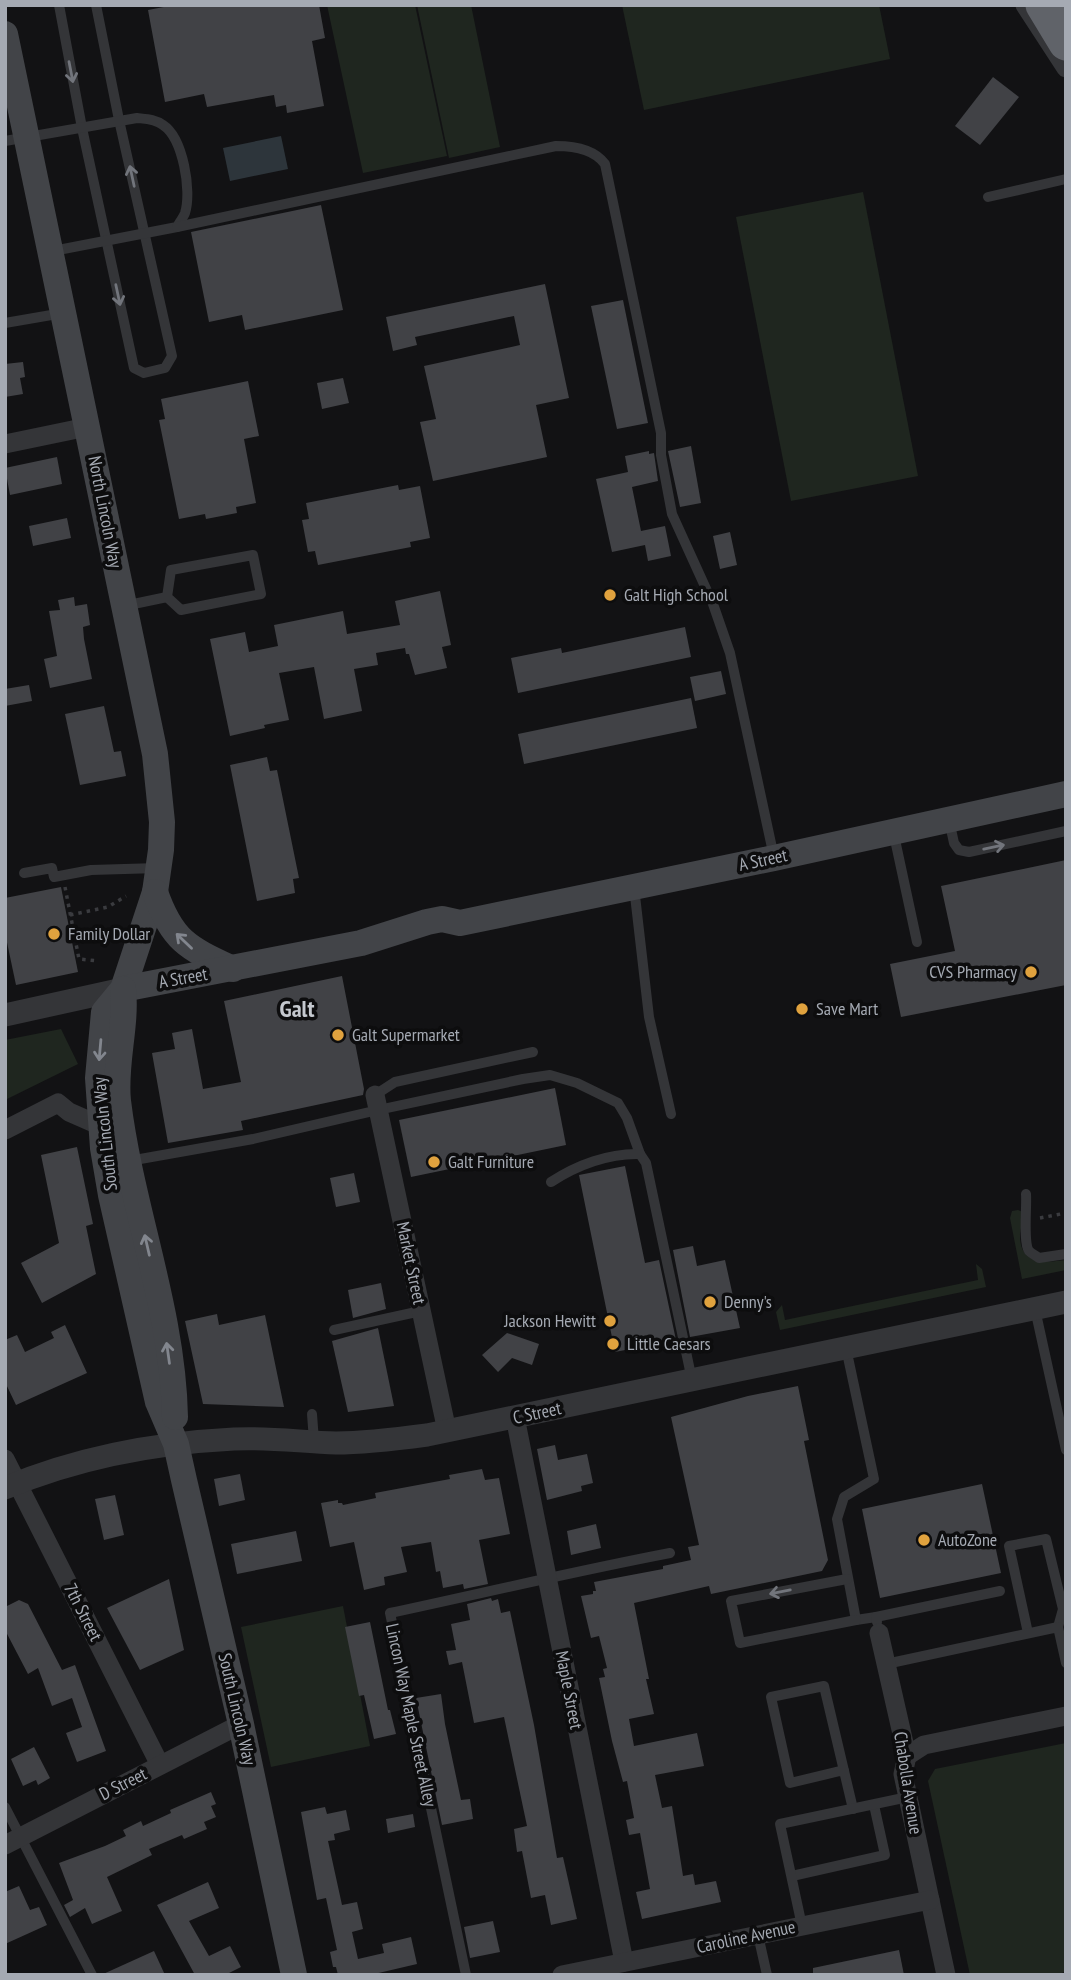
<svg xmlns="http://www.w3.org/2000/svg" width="1071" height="1980" font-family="'PT Sans Narrow',sans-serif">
<rect width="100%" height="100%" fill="#121214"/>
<g fill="#1f261f">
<polygon points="327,5 415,5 447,156 363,173"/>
<polygon points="417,5 471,5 500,147 449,158"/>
<polygon points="622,5 879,5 890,59 644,110"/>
<polygon points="863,192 918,476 791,501 736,217"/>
<polygon points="61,1029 78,1064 5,1100 5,1040"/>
<path d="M1018 1210 1023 1212C1024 1220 1021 1226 1020 1234 1019 1265 1044 1263 1066 1260V1270L1022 1279 1010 1218 1012 1211Z"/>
<polygon points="976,1264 982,1269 986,1287 780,1330 776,1312 782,1305 785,1320 978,1280"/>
<polygon points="343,1606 370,1746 271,1767 241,1627"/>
<polygon points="1066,1743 1066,1971 1058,1975 970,1975 928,1781 935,1769"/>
</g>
<polygon fill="#2d353b" points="281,136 288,169 230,181 223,148"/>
<g fill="#414246">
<polygon points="174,5 319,5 325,38 312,41 324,106 287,113 286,105 276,107 274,95 207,107 204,94 165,102 148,10"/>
<polygon points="993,77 1019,97 980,145 955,126"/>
<polygon points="321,205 343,310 245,330 242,315 209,322 191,232"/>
<polygon points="545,284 569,398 536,405 547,457 433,481 420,422 436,419 424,366 520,345 514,316 415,337 417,345 393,351 386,317"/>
<polygon points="623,300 648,423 617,429 591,306"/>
<polygon points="23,362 25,377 20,378 23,394 5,397 5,364"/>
<polygon points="343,378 349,403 322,409 317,383"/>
<polygon points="248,381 259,436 244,439 256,503 236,507 237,513 206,519 205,514 179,519 159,420 165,419 161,399"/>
<polygon points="691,446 701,503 680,507 668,451"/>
<polygon points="649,451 649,454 654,453 658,481 632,487 641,531 665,526 671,556 648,561 645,545 612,552 596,479 628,472 625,456"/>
<polygon points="57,457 62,484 10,495 5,468"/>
<polygon points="398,485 399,490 420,486 430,538 410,542 411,547 318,565 315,551 308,552 302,520 309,519 306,503"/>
<polygon points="67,518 71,538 33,546 29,526"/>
<polygon points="730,532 737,565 720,569 713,536"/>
<polygon points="440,591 451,645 442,647 447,668 415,675 409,654 406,654 405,648 376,653 378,665 354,669 362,711 324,719 314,667 279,673 289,720 264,725 265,728 230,736 210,639 245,632 249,652 278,646 274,625 343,611 347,634 400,625 395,601"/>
<polygon points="74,597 75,606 87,604 90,625 83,627 84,639 92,679 50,688 44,659 57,656 49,611 60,610 58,600"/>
<polygon points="685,627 691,657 518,693 511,658 561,648 562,653"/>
<polygon points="721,671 726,694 695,701 690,677"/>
<polygon points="29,685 32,701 5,706 5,689"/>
<polygon points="691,698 697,728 524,764 518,734"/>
<polygon points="104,706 114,752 121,751 126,776 80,785 65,714"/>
<polygon points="267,757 270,771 277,770 299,878 293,879 295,893 257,901 230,765"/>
<polygon points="1066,860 1066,985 901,1017 890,964 955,951 941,886"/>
<polygon points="61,887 78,972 16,985 5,933 5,898"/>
<polygon points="342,976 364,1089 363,1095 241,1121 243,1130 168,1143 152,1053 175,1049 172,1033 192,1029 203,1089 241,1082 224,1001"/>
<polygon points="555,1088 566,1145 411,1177 399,1120"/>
<polygon points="77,1147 93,1224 86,1226 96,1274 42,1303 21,1263 59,1243 41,1155"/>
<polygon points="625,1166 645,1263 659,1260 676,1340 615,1352 579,1175"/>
<polygon points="354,1173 360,1202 336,1207 330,1178"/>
<polygon points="693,1246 697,1266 725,1260 740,1328 690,1337 673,1250"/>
<polygon points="381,1283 386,1309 353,1318 348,1290"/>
<polygon points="217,1314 219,1325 265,1315 284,1407 203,1404 185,1321"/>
<polygon points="65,1325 87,1373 16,1405 5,1382 5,1340 17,1335 25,1352 54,1338 51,1332"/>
<polygon points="378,1328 394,1406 348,1412 332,1341"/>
<polygon points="507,1333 539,1344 532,1365 512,1358 498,1372 482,1355"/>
<polygon points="798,1386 809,1440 804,1441 828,1560 822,1571 711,1594 709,1586 634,1603 649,1679 646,1679 654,1714 629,1719 634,1746 697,1733 704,1766 655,1775 662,1808 672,1806 683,1876 693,1874 695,1885 716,1881 721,1902 642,1919 636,1892 650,1889 640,1833 629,1835 626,1820 634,1818 627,1781 623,1782 612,1741 599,1678 605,1677 603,1669 607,1668 599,1636 591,1638 581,1596 593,1594 593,1591 596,1591 594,1582 663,1569 663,1566 691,1560 688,1547 699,1545 671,1417 748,1396"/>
<polygon points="555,1445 558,1460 587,1454 593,1483 581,1486 582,1491 547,1500 537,1449"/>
<polygon points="482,1469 485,1480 499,1478 510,1534 479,1540 488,1584 464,1589 463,1584 443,1588 440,1571 436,1572 431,1542 401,1547 407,1572 384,1577 385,1585 364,1590 354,1542 330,1547 321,1503 338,1500 338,1503 342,1503 343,1505 376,1498 375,1493 450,1479 449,1475"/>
<polygon points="240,1474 245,1500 219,1506 214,1479"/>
<polygon points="982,1484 1001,1573 880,1598 862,1509"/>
<polygon points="115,1495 124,1535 104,1540 95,1499"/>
<polygon points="596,1524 601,1548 571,1555 567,1531"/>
<polygon points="296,1531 302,1561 237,1574 231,1544"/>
<polygon points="169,1579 184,1650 140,1670 107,1608"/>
<polygon points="491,1598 492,1601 498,1599 501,1613 510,1611 534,1725 557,1858 563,1857 577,1919 551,1925 545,1895 531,1898 522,1851 517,1852 514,1829 527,1826 504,1717 474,1723 462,1662 449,1665 446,1651 456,1650 451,1624 470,1620 467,1604"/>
<polygon points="19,1600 28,1604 62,1670 75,1665 106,1751 77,1762 66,1733 82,1727 72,1698 52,1706 38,1668 28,1674 5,1630 5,1607"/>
<polygon points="370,1622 388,1710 390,1710 396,1734 374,1739 364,1695 359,1696 345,1627"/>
<polygon points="441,1694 445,1724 461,1800 470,1799 473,1819 442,1825 416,1698"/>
<polygon points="34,1747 50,1778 38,1785 36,1780 23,1786 11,1759"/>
<polygon points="211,1792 216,1804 211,1806 216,1817 204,1822 207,1829 184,1839 182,1835 149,1849 152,1855 107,1877 122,1911 92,1924 85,1908 70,1917 64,1905 73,1900 59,1863 105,1846 126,1836 123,1830 141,1821 143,1826 171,1813 170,1810"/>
<polygon points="325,1807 327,1814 346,1810 350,1830 334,1834 335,1840 328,1841 342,1905 357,1902 363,1929 352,1932 358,1959 384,1953 382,1944 411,1937 417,1964 370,1975 338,1975 336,1967 333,1967 330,1952 337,1950 326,1898 317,1900 301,1812"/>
<polygon points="413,1814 415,1827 388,1833 386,1819"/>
<polygon points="208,1882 219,1908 189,1921 209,1956 230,1946 241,1967 225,1975 195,1975 157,1905"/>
<polygon points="19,1886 30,1910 39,1907 47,1925 5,1944 5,1892"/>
<polygon points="493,1921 500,1952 470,1958 464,1927"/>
<polygon points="899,1950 904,1975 813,1975 813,1968"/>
<polygon points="154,1951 165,1975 101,1975"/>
</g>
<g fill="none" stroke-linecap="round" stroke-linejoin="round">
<g stroke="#3a3b3f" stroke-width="3.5" stroke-dasharray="3.5 5" stroke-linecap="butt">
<polyline points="65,887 79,959 99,961"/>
<polyline points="70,915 108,907 126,896"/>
<polyline points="1040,1218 1066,1213"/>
</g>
<g stroke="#343538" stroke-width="10">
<polyline points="59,5 82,128 134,368 144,373 165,368 172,356 119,120 96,5"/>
<path d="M5 141 137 118C146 119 155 119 163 125 183 138 192 191 185 213 183 218 179 223 177 227L53 251"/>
<polyline points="988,197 1066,179"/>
<path d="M177 227 556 146C575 146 594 149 605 164L661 433V455L672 514 713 604 730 653 774 857"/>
<polyline points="5,323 63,313"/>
<polyline points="124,606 167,597 181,610 261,594 253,555 171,570 167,597"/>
<polyline points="949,820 954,843 959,850 969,852 1066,831"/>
<polyline points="894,835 917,942"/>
<polyline points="24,873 52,868 54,877 91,870 158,868"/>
<polyline points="634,887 649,1017 671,1114"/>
<polyline points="375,1095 395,1082 533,1052"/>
<polyline points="129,1161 253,1139 378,1110 523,1079 550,1075 577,1083 618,1103 627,1118 640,1154"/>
<path d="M551 1182C577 1165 609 1153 640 1154L646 1163 692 1380"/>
<path d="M1026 1194C1027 1206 1023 1243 1029 1251 1032 1254 1035 1255 1039 1258L1066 1254"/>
<polyline points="1035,1309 1066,1450"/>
<polyline points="334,1330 421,1311"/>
<polyline points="846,1348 874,1479 844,1497 837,1519 856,1620 876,1617"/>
<polyline points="312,1414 314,1441"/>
<polyline points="847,1579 731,1601 740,1643 856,1620"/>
<polyline points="877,1622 876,1617 1000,1591"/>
<polyline points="1028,1633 1009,1546 1046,1539 1063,1609 1058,1627"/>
<polyline points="886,1664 1058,1627 1066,1663"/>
<polyline points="844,1770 790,1783 771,1697 824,1686 853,1809"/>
<polyline points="5,1807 92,1975"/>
<polyline points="792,1876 885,1855 874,1805"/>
<polyline points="802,1926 780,1824 908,1797"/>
<polyline points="758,1935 767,1975"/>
<path d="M466 1975 390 1613C483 1593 576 1571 670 1553"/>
</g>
<g stroke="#343538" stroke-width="19">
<polyline points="1025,5 1066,68"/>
<polyline points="5,444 87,427"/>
<polyline points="375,1095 447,1431"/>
<polyline points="5,1130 58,1103 69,1112 101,1126"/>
<polyline points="515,1417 624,1962"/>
<polyline points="5,1459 160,1765"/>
<polyline points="879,1633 907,1756 903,1774 946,1975"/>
<polyline points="907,1756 924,1745 1066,1716"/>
<polyline points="5,1845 241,1724"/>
<polyline points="562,1975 930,1900"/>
</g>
<g stroke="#343538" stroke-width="23">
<polyline points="5,1015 123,989"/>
<path d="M5 1488C79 1457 155 1443 234 1439 268 1437 302 1442 336 1443 367 1443 397 1439 427 1435L1066 1302"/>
</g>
<g stroke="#424448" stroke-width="26">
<polyline points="5,34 155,754 162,822 161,850 155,892 123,989 104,1012 98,1078 103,1148 111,1195 158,1402 176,1444 184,1480 241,1724 294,1975"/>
<path d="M155 892C172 941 188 948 233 969"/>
<polyline points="123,989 361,943 427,922 442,919 460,923 774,858 1066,794"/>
<path d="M123 989C127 1026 114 1064 118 1101 131 1208 173 1309 175 1417"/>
</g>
<polyline stroke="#606369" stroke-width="35" points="1043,5 1066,43"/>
</g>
<defs><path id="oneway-shaft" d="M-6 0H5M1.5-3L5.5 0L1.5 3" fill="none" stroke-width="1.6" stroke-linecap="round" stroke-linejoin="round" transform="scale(1.75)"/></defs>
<g stroke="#72757c">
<use href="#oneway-shaft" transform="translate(71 72) rotate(79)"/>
<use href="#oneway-shaft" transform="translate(132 176) rotate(-102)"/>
<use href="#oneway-shaft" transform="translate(118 295) rotate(78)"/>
<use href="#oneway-shaft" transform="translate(994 847) rotate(-12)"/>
<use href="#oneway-shaft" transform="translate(780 1592) rotate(169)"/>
</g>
<g stroke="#82868e">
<use href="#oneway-shaft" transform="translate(184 941) rotate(-136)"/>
<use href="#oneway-shaft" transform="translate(100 1050) rotate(95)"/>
<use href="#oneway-shaft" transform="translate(147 1245) rotate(-103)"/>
<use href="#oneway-shaft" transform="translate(168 1353) rotate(-98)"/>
</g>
<g fill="#e0a23e" stroke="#0d0d0e" stroke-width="2.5">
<circle cx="610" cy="595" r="7"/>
<circle cx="54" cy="934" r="7"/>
<circle cx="1031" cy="972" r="7"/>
<circle cx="802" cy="1009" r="7"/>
<circle cx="338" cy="1035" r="7"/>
<circle cx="434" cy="1162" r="7"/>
<circle cx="710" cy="1302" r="7"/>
<circle cx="610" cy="1321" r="7"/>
<circle cx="613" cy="1344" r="7"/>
<circle cx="924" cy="1540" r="7"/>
</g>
<g text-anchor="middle" stroke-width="7" stroke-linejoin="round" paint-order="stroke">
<g font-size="18" fill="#a5aab3" stroke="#0d0d0e">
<text transform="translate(105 512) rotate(79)" y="6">North Lincoln Way</text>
<text transform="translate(763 860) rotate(-12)" y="6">A Street</text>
<text transform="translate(183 978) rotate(-10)" y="6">A Street</text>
<text transform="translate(105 1134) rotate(-96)" y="6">South Lincoln Way</text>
<text transform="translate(411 1263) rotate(78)" y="6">Market Street</text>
<text transform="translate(537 1413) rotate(-12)" y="6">C Street</text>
<text transform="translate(83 1612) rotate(63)" y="6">7th Street</text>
<text transform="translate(569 1690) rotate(79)" y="6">Maple Street</text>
<text transform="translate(237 1709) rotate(77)" y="6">South Lincoln Way</text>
<text transform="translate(411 1715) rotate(78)" y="6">Lincon Way Maple Street Alley</text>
<text transform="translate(908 1783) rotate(81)" y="6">Chabolla Avenue</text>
<text transform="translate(123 1784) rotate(-27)" y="6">D Street</text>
<text transform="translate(746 1937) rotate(-12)" y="6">Caroline Avenue</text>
</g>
<g font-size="18" fill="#a5aab3" stroke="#0d0d0e" text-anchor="start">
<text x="624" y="601">Galt High School</text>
<text x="68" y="940">Family Dollar</text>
<text x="1017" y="978" text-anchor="end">CVS Pharmacy</text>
<text x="816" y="1015">Save Mart</text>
<text x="352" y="1041">Galt Supermarket</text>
<text x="448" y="1168">Galt Furniture</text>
<text x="724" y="1308">Denny's</text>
<text x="596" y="1327" text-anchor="end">Jackson Hewitt</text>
<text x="627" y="1350">Little Caesars</text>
<text x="938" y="1546">AutoZone</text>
</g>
<g font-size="24" font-weight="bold" fill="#c5c9cf" stroke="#0d0d0e">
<text x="297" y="1017">Galt</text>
</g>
</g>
<rect width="1071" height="1980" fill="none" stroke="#a5aab3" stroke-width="14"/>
</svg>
